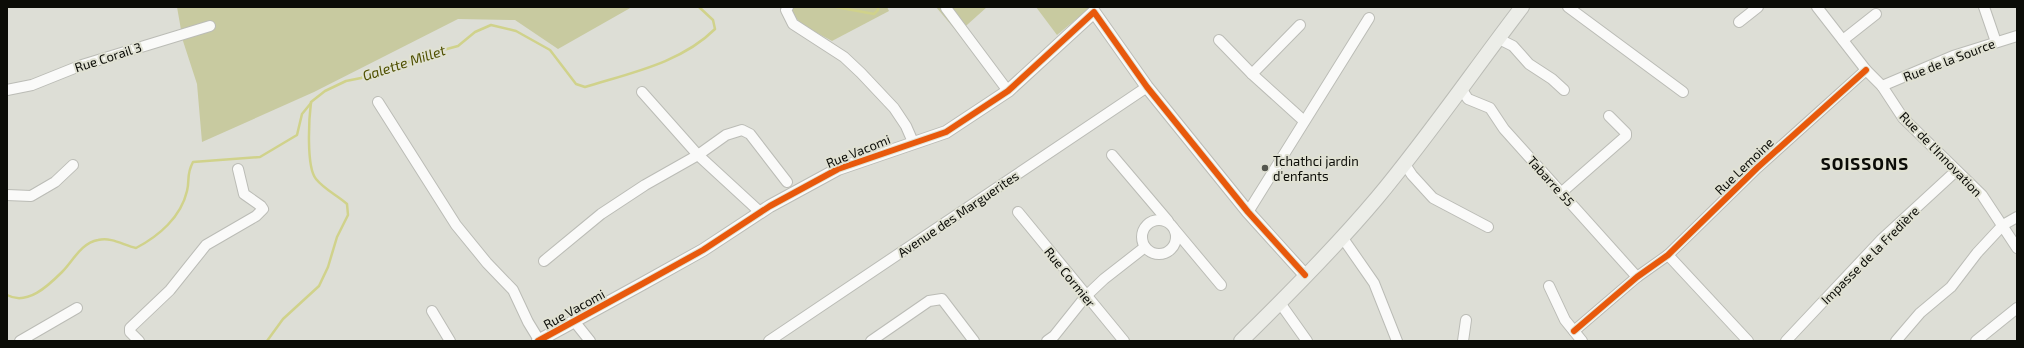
<svg xmlns="http://www.w3.org/2000/svg" width="2024" height="348" font-family="'Exo 2',sans-serif">
<rect width="100%" height="100%" fill="#ddded6"/>
<g fill="#c8caa0">
<polygon points="177,7 632,7 558,49 515,20 458,19 314,92 202,142 197,84 183,41"/>
<polygon points="787,7 887,7 889,11 832,41 802,25"/>
<polygon points="936,7 987,7 958,33"/>
<polygon points="1036,7 1091,7 1057,35"/>
</g>
<g fill="none" stroke-linecap="round" stroke-linejoin="round">
<g stroke="#d0d28b" stroke-width="2.5">
<polyline points="836,7 874,14 878,10 878,7"/>
<path d="M7 295C27 306 48 286 62 272 73 261 81 243 98 240 112 237 123 245 136 248 159 236 181 217 187 191 190 179 186 175 193 162L260 157 297 135 302 114 311 103"/>
<path d="M267 341 283 319 319 286 328 267 337 237 348 215 347 204C337 195 325 190 316 179 306 167 309 118 311 102L325 91 346 81 361 78 381 69 404 64 432 53 458 46 475 32 491 25 516 31 550 50 576 84 585 87C630 73 681 63 715 29L713 20 699 7"/>
</g>
<defs>
<g id="minor">
<polyline points="788,7 786,10 793,24 844,57 861,73 894,108 906,126 913,142"/>
<polyline points="1568,7 1683,92"/>
<polyline points="1817,7 1866,70 1882,86 1903,118 1982,195 2017,248"/>
<polyline points="1984,7 1996,42"/>
<polyline points="946,8 1008,91"/>
<polyline points="1739,22 1758,7"/>
<polyline points="1499,39 1513,46 1529,64 1552,79 1564,90"/>
<polyline points="1219,40 1252,74 1304,121"/>
<polyline points="1843,40 1876,14"/>
<polyline points="1252,74 1300,25"/>
<polyline points="1882,86 1953,56 2017,36"/>
<polyline points="7,90 32,85 82,65 210,26"/>
<polyline points="1462,90 1468,99 1490,108 1504,129 1637,277"/>
<polyline points="642,92 698,155 760,212"/>
<polyline points="378,102 456,225 487,263 513,290 528,322 539,340"/>
<polyline points="1112,155 1168,221"/>
<polyline points="1404,163 1412,175 1433,198 1488,227"/>
<polyline points="1562,192 1626,136 1626,133 1609,116"/>
<polyline points="7,195 31,196 55,182 73,165"/>
<polyline points="1018,212 1124,341"/>
<polyline points="1248,212 1369,18"/>
<circle cx="1159" cy="237" r="17"/>
<polyline points="1175,230 1221,285"/>
<polyline points="1342,237 1374,283 1397,341"/>
<polyline points="1668,255 1748,341"/>
<polyline points="544,261 601,214 645,185 698,155 726,135 742,130 750,134 787,182"/>
<polyline points="1549,286 1565,320 1582,341"/>
<polyline points="1280,303 1307,341"/>
<polyline points="432,311 450,341"/>
<polyline points="574,321 590,341"/>
<polyline points="1574,331 1637,277 1668,255 1757,168 1866,70"/>
<polyline points="20,341 77,308"/>
<polyline points="139,341 130,332 130,328 170,290 206,245 256,216 263,209 261,206 244,194 238,169"/>
<polyline points="769,341 1147,87"/>
<polyline points="871,341 929,301 942,299 974,341"/>
<polyline points="1047,341 1054,336 1086,296 1104,279 1145,247"/>
<polyline points="1463,341 1466,320"/>
<polyline points="1786,341 1881,240 1956,171"/>
<polyline points="1896,341 1920,313 1951,287 1977,253 2003,225 2017,217"/>
<polyline points="1976,341 2017,308"/>
</g>
<polyline id="tertiary" points="538,341 642,284 703,250 770,206 838,169 946,132 1008,91 1094,12 1147,87 1248,212 1305,275"/>
<path id="secondary" d="M1241 341C1288 295 1335 248 1377 198 1428 137 1473 71 1522 7"/>
</defs>
<use href="#minor" stroke="#bbbcb6" stroke-width="12"/>
<use href="#tertiary" stroke="#bbbcb6" stroke-width="14"/>
<use href="#secondary" stroke="#bbbcb6" stroke-width="16"/>
<use href="#minor" stroke="#fafaf9" stroke-width="10"/>
<use href="#tertiary" stroke="#fafaf9" stroke-width="12"/>
<use href="#secondary" stroke="#ecede8" stroke-width="14"/>
<defs>
<g id="cycleway">
<polyline points="1574,331 1637,277 1668,255 1757,168 1866,70"/>
<polyline points="538,341 642,284 703,250 770,206 838,169 946,132 1008,91 1094,12 1147,87 1248,212 1305,275"/>
</g>
</defs>
<use href="#cycleway" stroke="#e0e1d3" stroke-width="8"/>
<use href="#cycleway" stroke="#e8590c" stroke-width="6"/>
</g>
<circle fill="#54564f" stroke="#e0e1d3" stroke-width="1.5" cx="1265" cy="168" r="4"/>
<g text-anchor="middle" stroke-width="4" stroke-linejoin="round" paint-order="stroke">
<g font-size="13" fill="#0b0c07" stroke="#e0e1d3">
<text transform="translate(108 57) rotate(-18)" y="5">Rue Corail 3</text>
<text transform="translate(1949 60) rotate(-21)" y="5">Rue de la Source</text>
<text transform="translate(858 151) rotate(-22)" y="5">Rue Vacomi</text>
<text transform="translate(1941 154) rotate(46)" y="5">Rue de l'Innovation</text>
<text transform="translate(1744 166) rotate(-44)" y="5">Rue Lemoine</text>
<text transform="translate(1551 181) rotate(48)" y="5">Tabarre 55</text>
<text transform="translate(958 214) rotate(-34)" y="5">Avenue des Marguerites</text>
<text transform="translate(1870 255) rotate(-45)" y="5">Impasse de la Fredière</text>
<text transform="translate(1070 277) rotate(51)" y="5">Rue Cormier</text>
<text transform="translate(574 309) rotate(-29)" y="5">Rue Vacomi</text>
</g>
<g font-size="13" fill="#0b0c07" stroke="#e0e1d3" text-anchor="start">
<text x="1273" y="166">Tchathci jardin<tspan x="1273" dy="15">d'enfants</tspan></text>
</g>
<g font-size="14" font-style="italic" fill="#4f5001" stroke="#e0e1d3">
<text transform="translate(404 63) rotate(-18)" y="5">Galette Millet</text>
</g>
<g font-size="17" font-weight="bold" letter-spacing="1" fill="#0b0c07" stroke="#e0e1d3">
<text x="1865" y="170">SOISSONS</text>
</g>
</g>
<rect width="2024" height="348" fill="none" stroke="#0b0c07" stroke-width="16"/>
</svg>
